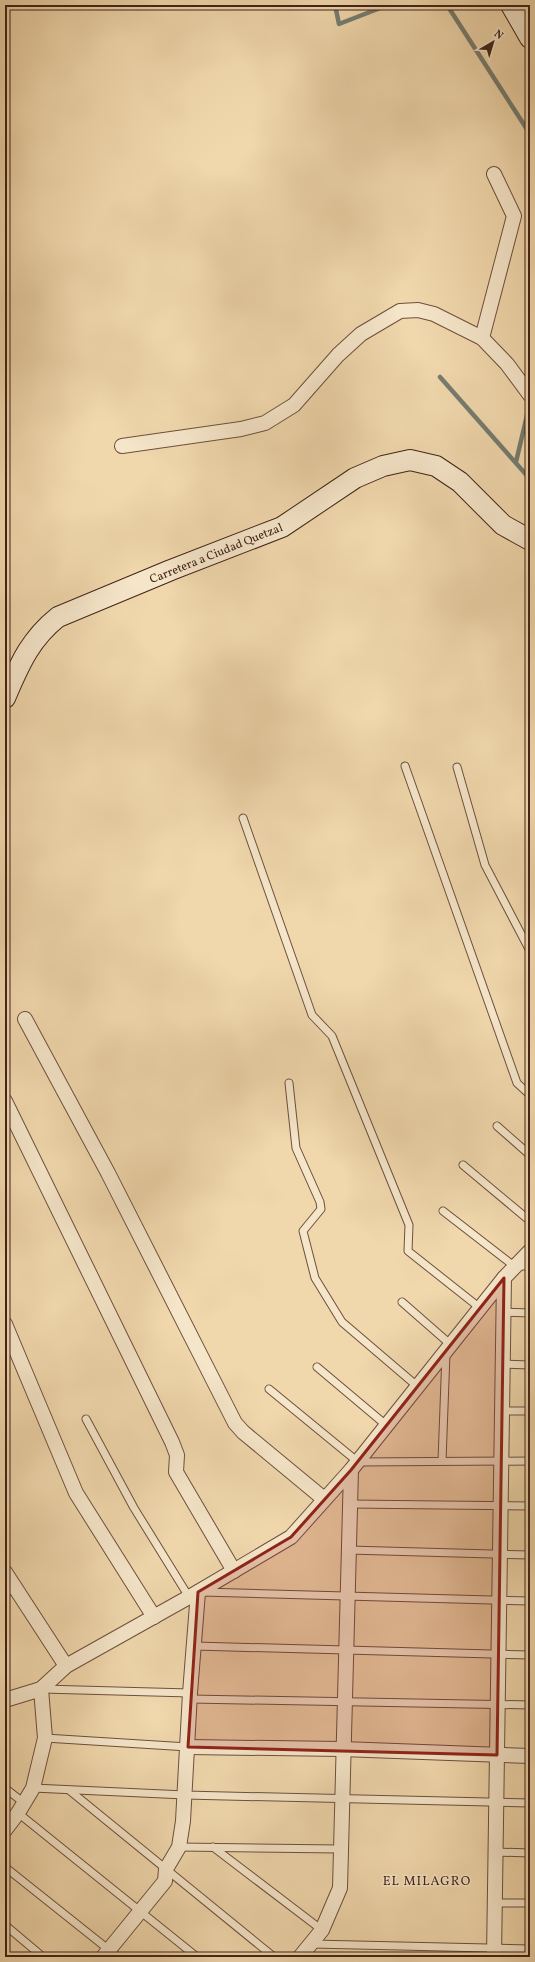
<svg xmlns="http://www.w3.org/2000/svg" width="535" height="1962" font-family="Vollkorn,serif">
<rect width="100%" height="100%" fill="#f0d7ac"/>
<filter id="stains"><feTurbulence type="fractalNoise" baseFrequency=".005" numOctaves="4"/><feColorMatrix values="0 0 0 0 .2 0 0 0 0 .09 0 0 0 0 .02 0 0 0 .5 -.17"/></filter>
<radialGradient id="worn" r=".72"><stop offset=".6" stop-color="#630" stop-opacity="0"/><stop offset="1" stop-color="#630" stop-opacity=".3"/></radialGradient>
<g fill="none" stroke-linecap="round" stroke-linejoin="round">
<g stroke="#767d71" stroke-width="4.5">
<polyline points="335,5 339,24 388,5"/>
<polyline points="447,5 530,134"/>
<polyline points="440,377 530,479"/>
<polyline points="516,462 528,411"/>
</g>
<defs>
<g id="lane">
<polyline points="405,766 517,1083 530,1095"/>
<polyline points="457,767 485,865 530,951"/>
<polyline points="243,818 312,1015 332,1036 409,1225 408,1251 480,1308"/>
<polyline points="289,1083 296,1148 320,1202 321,1209 303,1231 315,1278 342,1322 417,1386"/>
<polyline points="497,1126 530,1155"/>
<polyline points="463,1165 530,1221"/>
<polyline points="443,1211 514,1266 530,1266"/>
<polyline points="402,1302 450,1344"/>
<polyline points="503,1312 530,1313"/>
<polyline points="502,1364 530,1365"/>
<polyline points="317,1367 386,1425"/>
<polyline points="269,1389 358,1462 530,1461"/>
<polyline points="502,1411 530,1411"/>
<polyline points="86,1419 134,1508 189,1597"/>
<polyline points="442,1461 446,1353"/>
<polyline points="350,1504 530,1506"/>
<polyline points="349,1550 530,1555"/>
<polyline points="202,1592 530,1601"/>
<polyline points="5,1593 14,1588"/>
<polyline points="195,1646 530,1655"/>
<polyline points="42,1689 190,1693"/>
<polyline points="191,1699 530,1705"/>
<polyline points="45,1738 188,1747"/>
<polyline points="5,1788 24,1803"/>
<polyline points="33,1788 185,1795 530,1803"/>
<polyline points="69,1790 274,1957"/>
<polyline points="18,1813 197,1957"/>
<polyline points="179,1847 340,1849"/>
<polyline points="213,1847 322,1930"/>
<polyline points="496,1852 530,1853"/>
<polyline points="5,1867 118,1957"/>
<polyline points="495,1903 530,1903"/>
<polyline points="5,1925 43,1957"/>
<polyline points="312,1944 530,1949"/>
</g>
<g id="street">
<polyline points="482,338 514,216 494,174"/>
<polyline points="122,446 241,429 265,423 294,405 338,355 361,334 400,311 418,310 434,314 482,338 507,364 530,395"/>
<polyline points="25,1019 108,1173 235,1423 243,1432 324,1499"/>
<polyline points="5,1101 172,1442 177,1455 176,1472 234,1571"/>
<polyline points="5,1324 76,1493 154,1617"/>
<polyline points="5,1572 66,1666"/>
<polyline points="5,1700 41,1689 66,1666 198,1592 291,1537 351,1470 504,1278 530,1251"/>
<polyline points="188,1747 342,1749 530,1756"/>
<polyline points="5,1830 18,1813 33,1788 45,1738 41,1689"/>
<polyline points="103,1957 165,1881 166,1869 179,1847 183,1821 190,1693 198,1592"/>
<polyline points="300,1957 322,1930 340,1888 351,1470"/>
<polyline points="494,1957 504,1278"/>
</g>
<g id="secondary">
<polyline points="511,5 530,38"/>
<path d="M5 698C19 666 29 640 58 617L171 570 282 527 355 478 383 466 410 460 436 466 460 482 503 525 530 540"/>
</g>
</defs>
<use href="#lane" stroke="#6d503d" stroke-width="9"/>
<use href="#street" stroke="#6d503d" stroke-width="16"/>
<use href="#secondary" stroke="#412318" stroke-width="22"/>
<use href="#lane" stroke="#f5e5c9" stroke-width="7"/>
<use href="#street" stroke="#f5e5c9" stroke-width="14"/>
<use href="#secondary" stroke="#f5e5c9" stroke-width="20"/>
</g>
<path fill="#8f2418" fill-opacity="0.2" stroke="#8f2418" stroke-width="3" stroke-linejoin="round" d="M504 1278 497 1755 188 1747 198 1592 291 1537 351 1470Z"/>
<g text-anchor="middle" stroke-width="3" stroke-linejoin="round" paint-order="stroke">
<g font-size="12" fill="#412318" stroke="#f5e5c9">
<text transform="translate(216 553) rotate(-22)" y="4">Carretera a Ciudad Quetzal</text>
</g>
<g font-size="13" letter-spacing="1" fill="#412318" stroke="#f5e5c9">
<text x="427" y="1885">EL MILAGRO</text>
</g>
</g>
<rect width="535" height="1962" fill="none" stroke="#f0d7ac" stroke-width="20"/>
<rect x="6" y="6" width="523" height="1950" fill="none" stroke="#412318" stroke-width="2"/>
<rect x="10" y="10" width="515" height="1942" fill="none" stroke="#412318"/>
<g transform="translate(493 42) rotate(38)" stroke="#f5e5c9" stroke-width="3" paint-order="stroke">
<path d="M0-3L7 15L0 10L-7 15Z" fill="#412318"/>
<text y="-6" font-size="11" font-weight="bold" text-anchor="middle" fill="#412318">N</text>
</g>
<rect width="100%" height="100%" filter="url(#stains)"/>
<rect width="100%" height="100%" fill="url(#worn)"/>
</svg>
